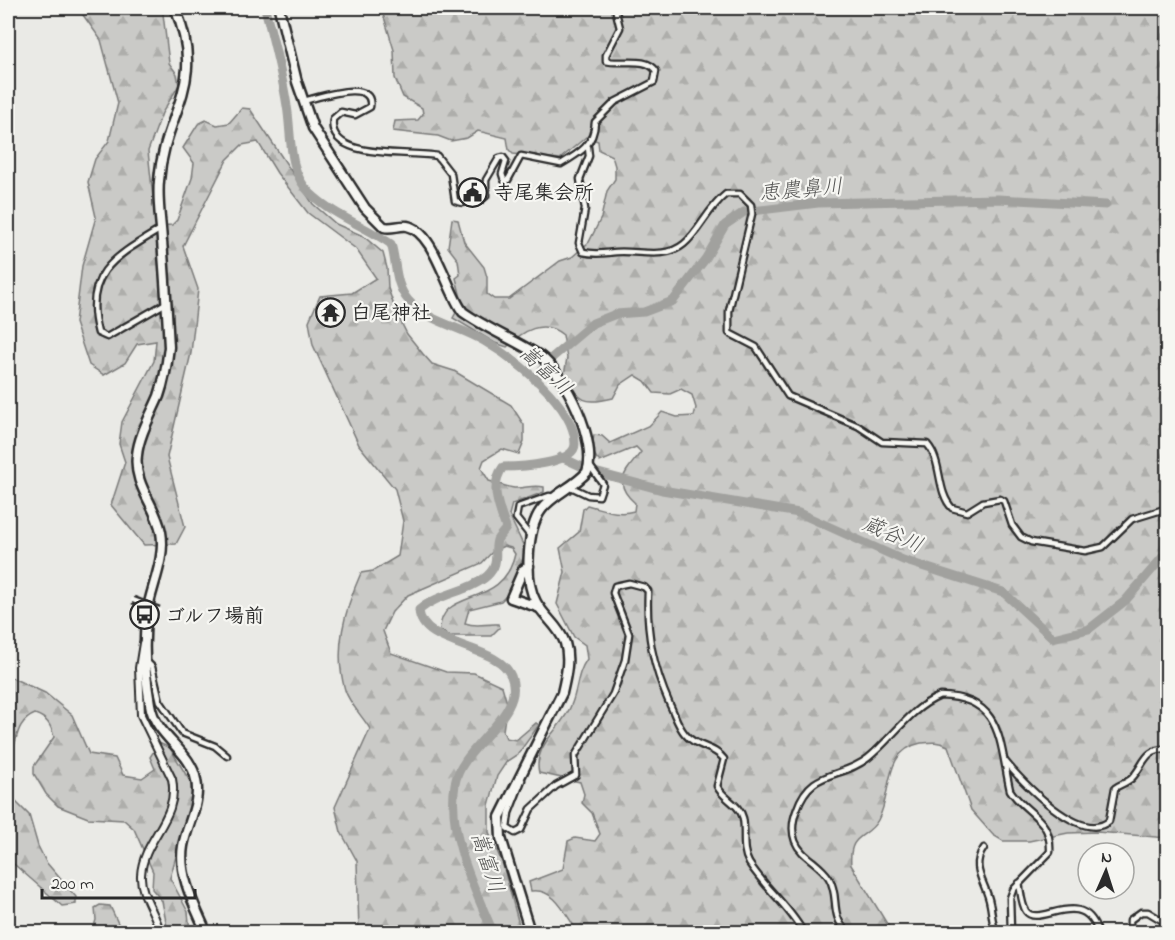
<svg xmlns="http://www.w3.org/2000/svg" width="1175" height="940" font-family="'Indie Flower','Klee One',sans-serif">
<defs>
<pattern id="forest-firs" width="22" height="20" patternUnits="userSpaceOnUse" patternTransform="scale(1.5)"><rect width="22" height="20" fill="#cacac7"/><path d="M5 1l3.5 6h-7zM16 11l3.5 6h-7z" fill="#aeaeab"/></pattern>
</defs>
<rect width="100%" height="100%" fill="#eaeae6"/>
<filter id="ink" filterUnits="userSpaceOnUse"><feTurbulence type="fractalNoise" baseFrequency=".0167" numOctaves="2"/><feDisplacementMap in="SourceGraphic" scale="12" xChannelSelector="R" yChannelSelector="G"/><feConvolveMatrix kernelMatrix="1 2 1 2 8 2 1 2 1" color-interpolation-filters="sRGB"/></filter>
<g filter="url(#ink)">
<g fill="url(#forest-firs)" stroke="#7a7a79" stroke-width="1.5">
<path d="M78 8H159L163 14 169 63 177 74 179 85 162 113 148 151 156 226 172 225 177 220 192 178 194 163 183 148 198 124 206 120 217 125 229 123 242 108 250 109 313 204 336 224 363 236 383 253 387 268 388 288 396 312 407 334 423 354 432 364 454 371 511 405 524 425V442L519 454 502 449 484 460 481 468 489 481C497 483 505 487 514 488 525 489 532 484 544 487V492L512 504 509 515 526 551 508 594 501 601 469 609 465 623C478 628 485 623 498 624L499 628 491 636H450L440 630C440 587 503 610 515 554L511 548 504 546 493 551 482 563 408 595 392 612 383 631 391 653 446 672 474 673 502 686 507 703 503 731 506 738 516 740 536 723 539 725 518 754 507 761 497 776 489 805V832L503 865 521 932H359L357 861 341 832 335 807 370 729C363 717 349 703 345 690 333 650 345 609 361 573L373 571 398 556 403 521 395 489 359 445 313 345 309 321 320 296 352 293 376 278 356 249 308 213 277 173 258 142 242 145 227 160 183 246 198 289 191 353 167 457 185 527 176 544 144 545 111 505 125 462 119 444 122 422 154 361 156 341 137 344 125 363 104 375 89 365 75 323 82 266 96 217 88 182 95 159 109 141 118 103 101 40Z"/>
<path d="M379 8H1167V838L1097 832 1068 833 1029 841H1003L993 835 971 810 948 746C939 741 931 742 921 743 882 751 893 793 878 820 868 839 848 832 851 865L892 932H578C566 916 555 887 531 891L529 882 563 869 568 841 575 838 595 841 600 834 592 813 582 803 584 794 580 782 539 773C532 744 564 728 572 703 578 687 577 673 587 659L585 645 574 637 557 604 565 572 560 548 579 532 583 509 587 505C603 509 617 516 634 511L635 503C611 482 626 472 641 452L636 447 600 462C592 455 592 444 594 435L602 436 610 443 650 425 662 412 677 417 694 416 696 408 692 395 681 389 670 394 654 393 645 381 635 375 620 385 613 398C582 406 580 400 564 375L567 358 563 335C543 318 522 331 507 347L495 343 453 318 462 302 456 278 460 275 458 260 448 247 452 219 458 220 464 242 484 267 487 277V294L494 299H509L560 261 572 257 589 242 601 218 607 191 615 179V166L612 156 599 150 598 141 586 137 560 159 513 154 509 150 507 138 478 131 467 138 451 141 438 136 393 131 395 121 418 120 423 114 422 108 403 97 395 78 394 50 384 17Z"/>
<path d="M8 676 45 693 72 715 89 754 115 758 123 775 142 778 155 769 150 757 159 743 170 748 191 783 192 799 170 878 188 912 190 932H168L162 901 152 889 153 872 134 829 124 820 88 818 58 806 46 794 34 774V766L54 737C51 725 47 718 35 714 13 723 19 743 8 761Z"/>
<polygon points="8,794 29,815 38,846 46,862 76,897 76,904 62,906 8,859"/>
<polygon points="100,905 110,906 122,932 92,932 96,920 95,908"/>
</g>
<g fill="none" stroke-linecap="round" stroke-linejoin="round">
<g stroke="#a1a19e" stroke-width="9">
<path d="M265 8C273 40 282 73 287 106 292 134 287 171 310 193 334 216 365 226 391 244 397 263 394 283 408 300 426 321 461 327 484 341 515 359 575 405 575 444 575 464 520 467 503 467 489 486 499 508 506 528 504 532 499 536 497 540 493 553 501 563 487 576 469 592 439 593 419 610 421 648 498 643 511 676 527 715 461 746 455 784 447 834 474 888 493 932"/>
<polyline points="535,380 548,361 593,323 616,314 644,312 673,301 706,258 725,225 744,212 818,203 998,199 1106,205"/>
<polyline points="561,457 591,471 662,490 799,513 903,560 1003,592 1053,638 1089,629 1125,601 1168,551"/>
</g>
<defs>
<g id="street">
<path d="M303 101C318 98 375 77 370 107L355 115 341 112 333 119C326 162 412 150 437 156L451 174 455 201 463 203 473 198 480 201 486 196V180L499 158 503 157 506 161 502 174 504 180H508L521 156 561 164C580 153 594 145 595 122L615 102 654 82 656 71C647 56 621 65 606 61V55L620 28 615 8"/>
<path d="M588 147 589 156 580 179 585 209 579 243 583 252C596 255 604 253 616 252 638 250 665 260 684 244 699 232 708 208 726 194H740L751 205 752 214 729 311V333L756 347 788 396 858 426 882 442 927 444C943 462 936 491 952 508L967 512 983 502 1000 499 1004 501 1012 525 1021 537 1031 542 1085 551 1103 547 1132 519 1168 508"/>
<path d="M161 229C116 256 82 273 98 333L107 337 166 303"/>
<polyline points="571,487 588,495 599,496 603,484 590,466"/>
<polyline points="531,537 516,518 518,507 549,496 554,497"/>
<polyline points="146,661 152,667 160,701 182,733 215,746 227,756"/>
<path d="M1005 761C1021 781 1081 845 1109 821L1115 788C1120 784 1127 783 1132 778 1145 764 1144 748 1168 749"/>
<path d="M522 780 509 813 507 828 515 833 521 830 531 809 556 786 576 775 575 756 613 694 625 660 629 634 613 593 615 586 629 583 644 587 648 591C646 633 653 667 670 705 675 715 678 726 685 734 695 747 714 746 724 759L717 786C723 799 739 803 743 818 746 833 741 849 749 863 765 888 789 906 803 932"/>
<path d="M984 848C969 868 987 884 990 904 992 913 992 924 996 932"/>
<path d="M1019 883C1021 891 1021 903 1026 911 1038 929 1083 885 1098 932"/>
<path d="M847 932C829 914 840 897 829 878 820 863 801 857 795 841 791 830 793 819 797 809 811 768 840 780 868 758 893 738 909 709 940 696 1003 697 999 742 1010 790 1026 815 1052 817 1050 852L1013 890 1010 898 1011 932"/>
<polyline points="1130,932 1130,920 1141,912 1148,912 1168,924"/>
</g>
<g id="secondary">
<path d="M143 643 139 668 141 715 172 779C180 818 143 839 141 875 140 895 156 913 160 932"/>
<polyline points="8,922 16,932"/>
</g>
<g id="highway">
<path d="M175 8C208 87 164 110 159 181 157 201 161 222 162 241 165 276 167 312 169 347 167 364 165 379 159 396 151 415 139 435 137 455 133 485 156 505 161 532 166 559 151 587 147 613 143 641 145 675 150 704 155 737 191 750 196 780 201 803 187 824 183 846 178 876 195 906 206 932"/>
<path d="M279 8 297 82 313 128 365 208 384 227C392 229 399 225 407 226 434 231 447 292 463 312 487 329 515 340 540 356 566 375 598 442 587 472 574 487 553 494 541 510 527 529 524 581 536 602 544 617 559 626 565 643 570 659 566 676 562 693L500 817 501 838 530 932"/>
<polyline points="529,566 523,570 511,598 540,608"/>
</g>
</defs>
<use href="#street" stroke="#2b2b2b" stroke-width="9"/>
<use href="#secondary" stroke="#2b2b2b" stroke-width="10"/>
<use href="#highway" stroke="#2b2b2b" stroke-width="13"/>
<use href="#street" stroke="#f6f6f2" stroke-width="4.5"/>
<use href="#secondary" stroke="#f6f6f2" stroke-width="6"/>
<use href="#highway" stroke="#f6f6f2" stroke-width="8"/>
<defs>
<polyline id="street-bridge" points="133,600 159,610"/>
</defs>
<use href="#street-bridge" stroke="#2b2b2b" stroke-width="9" stroke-linecap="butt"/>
<use href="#street-bridge" stroke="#f6f6f2" stroke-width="4.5"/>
</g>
</g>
<defs>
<symbol id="civic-ring" viewBox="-11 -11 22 22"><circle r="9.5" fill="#f6f6f2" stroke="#2b2b2b" stroke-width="1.5"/><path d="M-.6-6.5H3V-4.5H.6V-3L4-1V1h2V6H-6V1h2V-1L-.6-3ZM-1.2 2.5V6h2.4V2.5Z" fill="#2b2b2b"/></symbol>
<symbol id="temple-ring" viewBox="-11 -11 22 22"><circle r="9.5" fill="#f6f6f2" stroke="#2b2b2b" stroke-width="1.5"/><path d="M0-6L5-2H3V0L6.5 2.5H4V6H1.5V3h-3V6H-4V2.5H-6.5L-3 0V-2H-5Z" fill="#2b2b2b"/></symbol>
<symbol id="bus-ring" viewBox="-11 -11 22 22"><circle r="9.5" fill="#f6f6f2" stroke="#2b2b2b" stroke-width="1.5"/><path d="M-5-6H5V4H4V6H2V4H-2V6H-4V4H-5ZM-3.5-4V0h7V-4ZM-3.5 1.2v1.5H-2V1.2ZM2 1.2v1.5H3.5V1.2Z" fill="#2b2b2b"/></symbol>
</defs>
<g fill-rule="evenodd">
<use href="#civic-ring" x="456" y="176" width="33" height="33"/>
<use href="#temple-ring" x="314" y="296" width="33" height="33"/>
<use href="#bus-ring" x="128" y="598" width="33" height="33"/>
</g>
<g text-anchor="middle" stroke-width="4.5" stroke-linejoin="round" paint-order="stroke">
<g font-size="20" font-weight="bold" fill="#2b2b2b" stroke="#f6f6f2" text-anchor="start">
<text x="494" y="199">寺尾集会所</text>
<text x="351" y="319">白尾神社</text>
<text x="165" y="622">ゴルフ場前</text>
</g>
<g font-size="21" font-style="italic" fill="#545453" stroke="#f6f6f2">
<text transform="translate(801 189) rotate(-5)" y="7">恵農鼻川</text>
<text transform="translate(546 370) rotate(43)" y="7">嵩富川</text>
<text transform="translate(893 534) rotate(23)" y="7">蔵谷川</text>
<text transform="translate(488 862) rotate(72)" y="7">嵩富川</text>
</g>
</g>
<rect width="1175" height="940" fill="none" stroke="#f6f6f2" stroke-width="30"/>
<rect x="15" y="15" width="1145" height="910" fill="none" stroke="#2b2b2b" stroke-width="2" filter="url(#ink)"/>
<g transform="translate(1106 871) rotate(3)"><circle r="28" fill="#f6f6f2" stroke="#a5a5a2" stroke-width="1.5"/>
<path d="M0-4.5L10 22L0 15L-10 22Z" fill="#2b2b2b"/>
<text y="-9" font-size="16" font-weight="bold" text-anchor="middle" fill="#2b2b2b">N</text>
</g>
<path d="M42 889v9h153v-9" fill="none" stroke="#2b2b2b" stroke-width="3"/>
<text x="51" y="889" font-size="18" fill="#2b2b2b" stroke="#f6f6f2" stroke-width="4.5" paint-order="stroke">200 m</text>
</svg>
